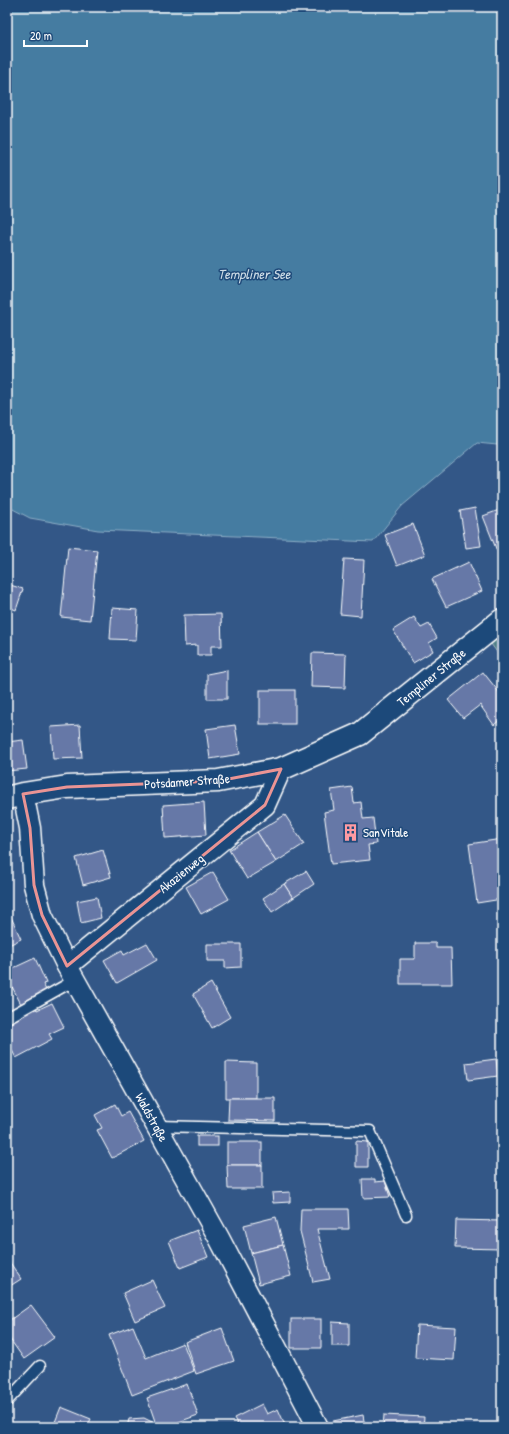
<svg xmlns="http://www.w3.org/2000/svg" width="509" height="1434" font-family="'Patrick Hand',sans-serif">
<rect width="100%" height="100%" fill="#335787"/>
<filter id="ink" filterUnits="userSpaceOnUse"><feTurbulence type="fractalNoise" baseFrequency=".025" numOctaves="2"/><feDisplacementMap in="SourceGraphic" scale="8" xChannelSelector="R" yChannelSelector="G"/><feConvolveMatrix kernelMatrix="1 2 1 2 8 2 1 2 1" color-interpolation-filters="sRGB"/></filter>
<g filter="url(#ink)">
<polygon fill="#507e87" stroke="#a8bec3" points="502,634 502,659 491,644"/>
<polygon fill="#447ba1" stroke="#8fb0c7" points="7,7 502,7 502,438 497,445 477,443 402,506 373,542 98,530 30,518 7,506"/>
<g fill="#6678a7" stroke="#fff">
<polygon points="475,508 481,546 466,548 460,511"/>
<polygon points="502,509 502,549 497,551 483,516"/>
<polygon points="413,524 425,555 397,566 385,535"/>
<polygon points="68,547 97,550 90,620 61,617"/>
<polygon points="344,559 364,560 361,616 340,614"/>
<polygon points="469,562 482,591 446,607 432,579"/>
<polygon points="7,584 23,589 16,610 11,608 10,616 7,615"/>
<polygon points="112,608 138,610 136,640 110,639"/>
<polygon points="221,614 222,646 211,646 211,655 197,655 197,645 185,646 184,615"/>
<polygon points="414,617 421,628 429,624 437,638 429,643 433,651 413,663 393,630"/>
<polygon points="312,653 346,654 345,688 311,687"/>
<polygon points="227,670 227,699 207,699 207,674"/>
<polygon points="483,672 502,696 502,718 494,725 480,705 463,718 448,700"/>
<rect x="260" y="690" width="35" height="34"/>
<polygon points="80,725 82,758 53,759 51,727"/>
<polygon points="235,725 240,754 210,759 206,729"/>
<polygon points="23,740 27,769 7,771 7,742"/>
<polygon points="352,787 354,803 361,802 363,819 373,818 376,844 368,845 370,860 331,864 324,812 334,810 331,790"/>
<polygon points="204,802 206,835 165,838 163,805"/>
<polygon points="285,815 304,844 276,862 257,832"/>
<polygon points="257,832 276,862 247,879 229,850"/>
<polygon points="502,839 502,899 477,903 469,844"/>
<polygon points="103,850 111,877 83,885 76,858"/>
<polygon points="306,871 314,884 293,898 284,884"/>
<polygon points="213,872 229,899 201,914 186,887"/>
<polygon points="284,884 293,898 272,912 263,898"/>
<polygon points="97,897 101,918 81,923 77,901"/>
<polygon points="11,917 21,939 7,946 7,919"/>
<polygon points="147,943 157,960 117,983 104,960 122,950 124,955"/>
<polygon points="415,943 436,943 436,948 451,948 452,984 400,984 400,959 415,959"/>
<polygon points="207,944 241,944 241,967 225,968 225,961 207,961"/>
<polygon points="35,958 46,983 43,984 47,992 21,1004 7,977 7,971"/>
<polygon points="211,983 230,1017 212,1028 193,994"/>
<polygon points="52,1003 64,1027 49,1034 52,1039 16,1058 7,1041 7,1021 35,1007 37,1010"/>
<polygon points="496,1059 498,1076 468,1080 466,1063"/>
<polygon points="226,1062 256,1063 256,1098 226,1098"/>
<polygon points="229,1098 275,1098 275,1121 228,1120"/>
<polygon points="115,1104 121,1116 128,1112 144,1141 112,1158 97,1130 102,1128 95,1115"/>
<rect x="197" y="1136" width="21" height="10"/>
<polygon points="356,1141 368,1142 368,1167 356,1167"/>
<rect x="227" y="1142" width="35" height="23"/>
<polygon points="227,1165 262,1165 262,1189 228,1189"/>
<polygon points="362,1179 375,1179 375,1182 385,1181 390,1197 363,1198"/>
<polygon points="290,1192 290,1202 273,1203 272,1193"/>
<polygon points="301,1209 348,1209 349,1229 317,1229 330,1279 313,1282 300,1231"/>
<polygon points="276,1217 283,1245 251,1253 244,1225"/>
<polygon points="456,1220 502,1221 502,1249 455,1248"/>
<polygon points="197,1230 208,1257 180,1268 169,1241"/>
<polygon points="283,1245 291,1276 259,1284 251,1253"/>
<polygon points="7,1258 21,1279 7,1288"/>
<polygon points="152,1280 165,1308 135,1321 123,1293"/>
<polygon points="31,1305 55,1337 24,1359 7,1335 7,1322"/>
<rect x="291" y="1319" width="30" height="29"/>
<polygon points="332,1322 349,1323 349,1346 332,1346"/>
<polygon points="417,1325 456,1327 454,1360 415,1358"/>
<polygon points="133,1326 146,1358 183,1343 194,1371 132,1395 109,1335"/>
<polygon points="222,1328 234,1361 196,1374 185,1342"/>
<polygon points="187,1384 198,1415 165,1427 157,1427 147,1398"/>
<polygon points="262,1404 267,1414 278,1409 286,1427 239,1427 234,1418"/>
<polygon points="61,1407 91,1419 87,1427 53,1427"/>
<polygon points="363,1415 365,1427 335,1427 333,1421"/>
<polygon points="384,1415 424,1417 423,1427 383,1427"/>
<polygon points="144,1418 154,1423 154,1427 127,1427 129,1419"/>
<polygon points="107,1424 123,1427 107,1427"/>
</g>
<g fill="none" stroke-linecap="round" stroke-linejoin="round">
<defs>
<g id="service">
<polyline points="7,1018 75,980"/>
<polyline points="157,1126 370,1131 406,1215"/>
<polyline points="7,1401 40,1366"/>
</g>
<g id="minor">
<polyline points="23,794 30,828 34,885 42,915 67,966 219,1238 318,1427"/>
<polyline points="67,966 265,805 281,769"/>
</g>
<polyline id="tertiary" points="7,798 23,794 67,787 218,781 281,769 360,734 502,620"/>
</defs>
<use href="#service" stroke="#fff" stroke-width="13"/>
<use href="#minor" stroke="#fff" stroke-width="23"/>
<use href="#tertiary" stroke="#fff" stroke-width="25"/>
<use href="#service" stroke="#1f4a7a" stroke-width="10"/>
<use href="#minor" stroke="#1f4a7a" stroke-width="20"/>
<use href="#tertiary" stroke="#1f4a7a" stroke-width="22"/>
</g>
</g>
<path fill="none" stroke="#ea9494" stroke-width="3" stroke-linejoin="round" d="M281 769 265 805 67 966 42 915 34 885 30 828 23 794 67 787 218 781Z"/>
<defs>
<symbol id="building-bare" viewBox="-9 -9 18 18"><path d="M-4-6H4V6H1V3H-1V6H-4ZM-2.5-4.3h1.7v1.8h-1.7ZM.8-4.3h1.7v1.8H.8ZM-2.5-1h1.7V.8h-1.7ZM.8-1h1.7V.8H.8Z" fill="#ff9aa2" stroke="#1f4a7a" stroke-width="2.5" paint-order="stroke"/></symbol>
</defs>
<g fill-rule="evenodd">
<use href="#building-bare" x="338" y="820" width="25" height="25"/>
</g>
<g text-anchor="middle" stroke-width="3" stroke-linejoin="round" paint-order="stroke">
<g font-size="13" fill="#fff" stroke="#1f4a7a">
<text transform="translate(431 677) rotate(-39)" y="5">Templiner Straße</text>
<text transform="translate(187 781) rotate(-4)" y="5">Potsdamer Straße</text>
<text transform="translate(181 873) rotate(-39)" y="5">Akazienweg</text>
<text transform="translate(152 1117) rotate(61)" y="5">Waldstraße</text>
</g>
<g font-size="13" fill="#fff" stroke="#1f4a7a" text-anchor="start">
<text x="363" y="837">SanVitale</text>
</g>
<g font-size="14" font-style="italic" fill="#d0dee8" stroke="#1f4a7a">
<text x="254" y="279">Templiner See</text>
</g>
</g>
<rect width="509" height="1434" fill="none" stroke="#1f4a7a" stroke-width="24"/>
<rect x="12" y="12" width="485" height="1410" fill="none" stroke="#fff" stroke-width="1.5" filter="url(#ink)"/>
<path d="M24 40v6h63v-6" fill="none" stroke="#ffffff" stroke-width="2"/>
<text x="30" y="40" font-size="12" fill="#ffffff" stroke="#1f4a7a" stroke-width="3" paint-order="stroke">20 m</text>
</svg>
